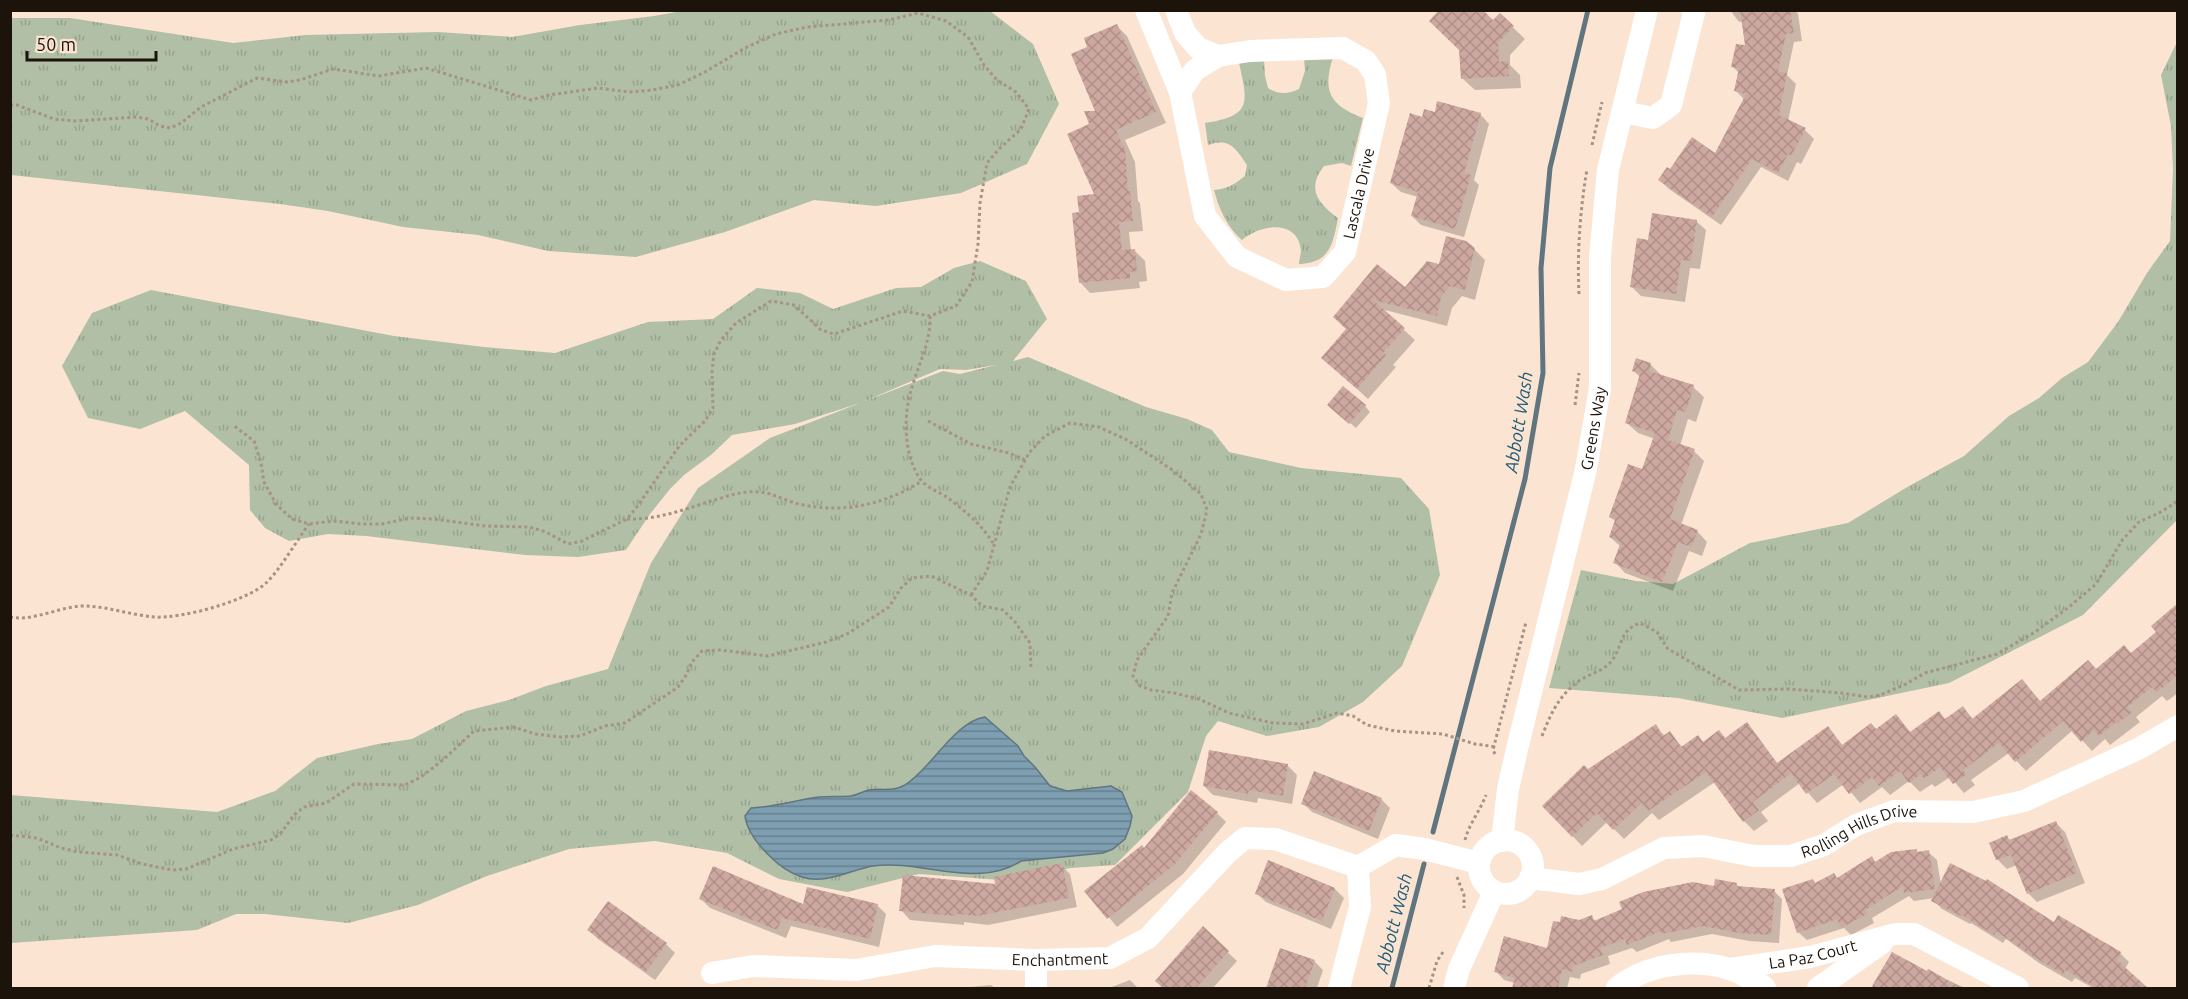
<svg xmlns="http://www.w3.org/2000/svg" width="2188" height="999" viewBox="0 0 2188 999" font-family="Ubuntu,sans-serif">
<defs>
<pattern id="grass-tufts" width="24" height="20" patternUnits="userSpaceOnUse" patternTransform="scale(1.5)"><rect width="24" height="20" fill="#b0bfa6"/><path d="M3 7l-1-3M5 7V3M7 7l1-3M15 17l-1-3M17 17v-4M19 17l1-3" fill="none" stroke="#97a38e"/></pattern>
<pattern id="water-rules" width="6" height="5" patternUnits="userSpaceOnUse" patternTransform="scale(1.5)"><rect width="6" height="5" fill="#7e9fb1"/><path d="M0 2.5h6" fill="none" stroke="#66808e"/></pattern>
<pattern id="building-cross-hatch" width="8" height="8" patternUnits="userSpaceOnUse" patternTransform="scale(1.5)"><rect width="8" height="8" fill="#cda8a0"/><path d="M0 0l8 8M0 8l8-8" fill="none" stroke="#af9088"/></pattern>
</defs>
<rect width="100%" height="100%" fill="#fce4d2"/>
<g fill="url(#grass-tufts)" fill-rule="evenodd">
<path d="M682,11H990L1033,44L1059,104L1027,164L961,193L876,206L814,200L725,232L636,257L548,251L478,235L403,227L328,211L280,204L11,175V18H70L233,43L305,35L438,32L512,37L580,25L654,16Z"/>
<path d="M2177,42V520L2083,615L1949,683L1782,718L1678,698L1549,688L1581,570L1636,581L1673,584L1750,543L1848,523L1909,486L1964,456L2009,416L2039,398L2062,378L2088,362L2118,322L2147,273L2170,241L2173,169L2171,126L2161,75Z"/>
<path d="M1304,57H1333C1322,92 1330,105 1363,118L1351,166L1342,163L1324,166C1306,189 1318,203 1338,218C1333,244 1330,263 1299,264C1299,260 1301,254 1301,250C1297,218 1259,225 1242,240C1227,227 1219,209 1214,190C1227,189 1235,184 1245,176L1247,165C1236,149 1230,137 1208,145L1205,123C1252,116 1248,103 1239,63L1264,59L1265,76L1268,88C1279,95 1288,94 1299,89L1305,71Z"/>
<path d="M980,261L1026,281L1047,319L1013,361L1028,357L1146,407L1187,419L1212,430L1229,452L1301,468L1401,478L1429,509L1440,575L1402,666L1363,702L1319,727L1267,736L1218,721L1206,736L1188,792L1115,865L1071,868L1001,880L919,874L847,892L779,879L727,853L655,841L569,849L487,876L418,905L348,923L265,914H236L197,930L11,943V795L217,812L275,791L317,758L378,744L412,739L466,711L509,700L546,686L608,669L651,563L698,488L770,438L860,403L795,424L732,435L711,455L684,475L670,489L650,514L626,550L578,557L525,555L366,536L328,534L289,541L265,528L250,510L249,465L185,411L140,429L88,418L62,366L92,313L151,290L394,336L484,347L555,353L648,322L713,319L757,288L800,293L833,309L896,288L921,287L954,268ZM996,365L960,374L943,371L865,401L940,369L966,370Z"/>
</g>
<path fill="url(#water-rules)" stroke="#61757f" stroke-width="1.5" d="M985,717L1018,746L1024,756L1035,767L1050,786L1067,791L1111,786L1122,792L1132,816L1130,826L1125,839L1113,849L1103,853L1021,861C977,890 921,859 873,866C850,870 825,885 802,877C779,870 748,839 745,816L751,808C774,807 796,800 819,797C830,796 841,797 851,796C858,795 863,791 869,790C882,788 893,792 905,785C932,768 954,722 985,717Z"/>
<g fill="#0003">
<path d="M1730,10H1795L1798,14L1802,41L1794,42L1787,75L1796,84L1788,121L1805,130L1814,139L1801,164L1797,162L1788,181L1761,167L1721,225L1669,189L1660,180L1671,171L1716,156L1745,100L1736,91L1739,73L1733,67L1747,47L1743,21L1739,22Z"/>
<path d="M1500,15L1525,39L1510,55V65L1520,75L1521,88L1475,90L1462,78L1493,22Z"/>
<path d="M1117,26L1127,36L1166,123L1125,140L1135,162L1138,201L1140,203L1143,231L1129,232L1131,251H1135L1145,261L1147,281L1139,282L1140,288L1090,293L1080,282L1081,213L1096,196L1091,125L1097,112L1089,48Z"/>
<path d="M1436,114H1480L1489,124L1474,180L1479,185L1464,237L1421,225L1412,216L1418,197L1401,192L1391,183L1423,118Z"/>
<path d="M1696,221L1706,230L1700,269L1690,268L1685,302L1641,296L1632,287L1649,242Z"/>
<path d="M1474,249L1485,260L1475,300L1462,296L1452,308L1447,326L1381,309L1415,340L1393,365L1396,367L1368,399L1334,368L1348,329L1377,266L1405,289L1440,266Z"/>
<path d="M1650,364L1661,375L1693,387L1704,397L1696,422L1688,419L1680,446L1694,451L1704,461L1681,525L1697,531L1707,542L1702,556L1689,551L1673,591L1625,573L1615,562L1621,547L1610,537L1616,522L1611,517L1643,471L1655,439L1638,433L1627,423L1641,378L1634,371Z"/>
<path d="M1365,406L1370,412L1356,428L1335,410Z"/>
<path d="M2178,609V693L2167,701L2162,696L2136,717L2140,722L2110,745L2105,739L2092,751L2073,730L2026,771L2009,753L1971,780L1975,785L1964,793L1950,777L1935,787L1932,784L1920,792L1909,781L1890,795L1882,787L1860,803L1844,784L1817,803L1800,783L1761,812L1768,821L1754,831L1744,821L1715,782L1659,820L1652,813L1624,839L1607,822L1582,846L1544,806L1588,771L1655,726L1665,736L1670,733L1683,748L1698,737L1704,743L1719,732L1726,739L1746,724L1778,764L1828,728L1843,746L1877,730L1896,716L1911,733L1939,713L1946,720L1963,708L1974,720L2022,681L2041,702L2096,671L2132,655L2158,633Z"/>
<path d="M1287,765L1297,775L1292,804L1258,798L1257,803L1213,795L1204,786Z"/>
<path d="M1381,799L1390,808L1378,839L1312,812L1303,803Z"/>
<path d="M1217,813L1226,822L1183,874L1117,927L1087,891L1144,850Z"/>
<path d="M2056,823L2065,832L2085,883L2037,902L2028,893L2017,865L2007,869L1998,860L1991,843L2007,837L2011,841Z"/>
<path d="M1916,850L1919,853L1928,852L1937,860L1941,885L2054,924L2120,953L2129,962L2125,969L2146,988H2093L2075,978L2072,982L2039,963L2006,939L2003,943L1971,923L1970,924L1942,909L1933,900L1934,898L1914,901L1909,896L1872,918L1874,923L1851,935L1844,928L1807,940L1798,932L1813,880L1816,884L1838,879L1872,858L1876,863Z"/>
<path d="M1061,865L1070,874L1077,907L988,925L964,922V925L910,920L901,910L997,886Z"/>
<path d="M1736,884L1740,888L1774,891L1782,899L1779,943L1749,941L1712,934L1671,942L1669,939L1637,952L1632,948L1608,956L1610,964L1581,974L1580,979L1570,977L1567,988H1513L1515,983L1504,980L1496,971L1548,950L1579,921L1591,917L1596,921L1715,888Z"/>
<path d="M1335,889L1344,898L1331,929L1266,902L1256,893Z"/>
<path d="M701,899L804,906L877,905L886,914L879,947L791,926L786,938L710,908Z"/>
<path d="M1203,929L1237,961L1213,988H1164L1157,981Z"/>
<path d="M589,930L666,944L675,953L655,980L598,939Z"/>
<path d="M1281,950L1314,961L1323,970L1317,988H1268Z"/>
<path d="M1893,954L1949,983L1950,981L1965,988H1873Z"/>
<path d="M1130,980L1138,988H1109Z"/>
<path d="M991,985L995,988H961Z"/>
</g>
<g fill="none" stroke-linecap="round" stroke-linejoin="round">
<g stroke="#61757f" stroke-width="5">
<path d="M1433,832L1525,479L1543,373L1541,268L1550,168L1588,10"/>
<path d="M1392,988L1424,864"/>
</g>
</g>
<g fill="url(#building-cross-hatch)">
<path d="M1439,10H1483L1493,20L1500,13L1514,26L1498,43L1499,62L1508,61L1509,76L1461,79L1459,50L1429,21Z"/>
<path d="M1740,10H1790L1794,33L1786,34L1778,71L1787,73L1779,115L1806,128L1791,156L1788,154L1778,173L1752,159L1712,217L1658,180L1667,167L1670,169L1692,137L1715,153L1746,94L1734,91L1739,68L1731,67L1736,44L1745,45Z"/>
<path d="M1117,24L1156,112L1116,130L1125,150L1128,191H1130L1133,221L1119,222L1122,250L1135,249L1137,271L1130,272V278L1079,283L1072,213L1079,212L1077,196L1094,194L1067,134L1089,124L1084,111H1095L1071,54L1087,47L1084,38Z"/>
<path d="M1437,101L1481,113L1464,173L1471,175L1455,229L1411,216L1418,192L1390,183L1410,113L1422,117L1424,109L1435,112Z"/>
<path d="M1652,213L1697,220L1691,261L1681,260L1676,294L1630,287L1637,238L1648,240Z"/>
<path d="M1446,236L1466,241L1475,248L1465,290L1450,286L1441,297L1437,316L1373,300L1405,328L1383,353L1386,355L1357,389L1321,358L1346,329L1333,317L1377,264L1405,287L1427,261L1439,264Z"/>
<path d="M1636,358L1651,363L1649,371L1694,385L1686,412L1677,410L1668,440L1695,449L1670,519L1698,530L1691,547L1678,542L1662,582L1613,563L1621,542L1609,537L1615,520L1609,517L1628,464L1642,469L1655,433L1625,423L1640,374L1632,371Z"/>
<path d="M1343,386L1366,405L1349,424L1327,405Z"/>
<path d="M2178,603V675L2157,692L2152,687L2127,707L2132,712L2117,724L2116,722L2099,736L2094,730L2081,742L2063,721L2015,762L1999,743L1963,770L1966,775L1953,784L1940,767L1924,779L1921,774L1909,783L1900,771L1879,786L1872,777L1849,794L1834,774L1806,794L1791,773L1753,802L1759,810L1743,822L1706,772L1648,811L1642,803L1613,830L1597,813L1572,837L1542,806L1584,765L1588,769L1656,724L1663,736L1670,731L1681,747L1698,735L1703,742L1719,730L1725,738L1747,722L1777,763L1828,726L1842,745L1871,723L1876,729L1896,714L1910,732L1939,711L1945,719L1963,706L1972,719L2022,679L2040,701L2088,660L2096,669L2124,645L2131,653L2156,632L2151,626Z"/>
<path d="M1209,750L1288,764L1283,796L1249,790L1248,794L1203,786Z"/>
<path d="M1314,771L1382,798L1369,831L1301,804Z"/>
<path d="M1191,790L1218,812L1174,865L1107,919L1084,891L1142,845L1144,848Z"/>
<path d="M2056,821L2077,873L2027,894L2011,855L1996,860L1989,843L2007,835L2009,840Z"/>
<path d="M1917,849V852L1929,850L1935,889L1904,893L1903,886L1865,910L1867,914L1841,928L1837,919L1797,933L1782,889L1813,879L1815,883L1834,873L1837,878L1872,856L1875,862L1891,852Z"/>
<path d="M1268,860L1335,888L1322,921L1255,894Z"/>
<path d="M1062,863L1069,898L978,916L956,914L955,916L899,911L903,875L995,884L994,877Z"/>
<path d="M1950,863L1986,881L1987,879L2054,922L2058,915L2121,952L2117,960L2148,988H2097L2065,970L2063,974L2029,954L1996,931L1994,935L1962,915L1961,916L1931,901Z"/>
<path d="M713,866L803,904L807,887L878,904L870,939L782,918L777,930L699,899Z"/>
<path d="M1715,879L1737,883L1736,886L1775,889L1771,935L1740,933L1703,926L1661,934V931L1627,945L1625,939L1600,948L1603,955L1573,966L1572,972L1562,969L1558,988H1512L1515,978L1494,972L1504,936L1547,948L1553,921L1560,922L1561,916L1579,920L1592,915L1594,921L1622,909L1619,902L1643,892L1693,882L1714,886Z"/>
<path d="M608,901L667,943L646,972L587,930Z"/>
<path d="M1203,926L1229,951L1196,988H1163L1155,981Z"/>
<path d="M1280,948L1315,960L1305,988H1266Z"/>
<path d="M1892,952L1927,971L1928,969L1962,988H1871Z"/>
</g>
<g fill="none" stroke-linecap="round" stroke-linejoin="round">
<g stroke="#a59385" stroke-width="3" stroke-dasharray="3 3" stroke-linecap="butt">
<path d="M10,105H17L54,119L75,121L137,117L148,119L160,126L170,128L181,123L201,107L257,78L287,82L300,80L333,69L379,76L426,68L531,100L549,95L598,88L629,92L652,90L678,85L705,72L745,48L776,34L807,27L889,20L918,13L946,21L968,37L984,65L997,80L1016,92L1029,109L1021,129L999,149L987,163L980,203L978,244L972,282L956,306L930,316L903,311L834,334L821,330L794,305L771,301L736,323L721,340L714,354L712,371L713,408L705,421L680,445L636,508L627,519L582,541L568,544L546,532L529,527L485,526L434,519L410,518L382,524H361L334,521L309,524L292,519L276,504L264,482L261,463L254,441L233,425"/>
<path d="M1592,145L1602,102"/>
<path d="M1579,294C1577,252 1580,211 1587,169"/>
<path d="M930,316C931,341 919,363 912,387C903,415 903,455 921,480C927,488 940,492 948,498C965,511 982,525 993,543"/>
<path d="M1575,405L1579,373"/>
<path d="M928,421L971,444L1009,453L1025,460"/>
<path d="M627,519C656,520 683,510 711,501C722,498 735,493 747,492C770,490 779,499 799,504C843,514 884,505 922,481"/>
<path d="M971,595L987,571L1010,487L1029,453L1045,436L1070,423L1099,427L1127,440L1171,469L1201,494L1207,510L1201,534L1172,593L1168,616L1137,660L1133,676L1140,686L1151,690L1174,693L1199,699L1229,713L1273,723L1303,724L1337,713L1353,716L1367,725L1395,731L1443,734L1475,744L1497,747"/>
<path d="M10,617C35,622 61,605 87,606C108,607 132,615 154,617C181,619 247,601 266,583C280,570 297,540 309,524"/>
<path d="M1542,736C1551,713 1560,693 1582,679C1592,673 1606,670 1613,659C1623,644 1620,630 1640,623L1657,632L1668,649L1739,690L1789,689L1841,693L1868,697L1880,695L1904,685L1925,673L1997,654L2035,632L2069,607L2096,584L2123,539L2139,522L2159,513L2175,503L2178,497"/>
<path d="M1495,754L1493,750L1526,622"/>
<path d="M10,835L37,838L61,848L78,852L117,855L142,864L173,870L186,869L233,849L271,840L280,834L295,814L304,807L326,803L354,784L405,785L421,777L444,759L474,731L514,727L535,734L560,737L580,736L605,726L625,723L678,687L687,674L691,663L702,651L720,650L768,656L826,642L847,634L889,607L901,588L912,578L931,576L971,595L982,606L1003,610L1015,622L1030,643L1031,669"/>
<path d="M1465,840C1469,824 1480,811 1486,795"/>
<path d="M1457,877L1464,895V908"/>
<path d="M1429,988L1437,961L1443,952"/>
</g>
<g stroke="#fff" stroke-width="22">
<path id="s1" d="M1146,10L1180,92L1205,216L1237,257L1286,280L1323,277L1345,252L1379,103L1375,75L1366,61L1343,48L1250,51L1218,56L1198,48L1185,33L1176,10"/>
<path d="M1180,92L1195,70L1218,56"/>
<path d="M1623,112L1653,118L1671,105L1694,13L1692,10"/>
<circle cx="1506" cy="867" r="27"/>
<path id="s2" d="M1502,841L1508,789L1517,749L1586,469L1600,388V257L1608,170L1647,10"/>
<path d="M1358,867L1396,845L1424,849L1479,863"/>
<path id="s3" d="M1530,878L1579,884L1602,879L1664,848L1703,846L1754,856H1791L1824,845L1856,825L1894,811L1973,812L2024,801L2138,749L2178,726"/>
<path id="s4" d="M1730,969L1810,957L1895,934H1914L2018,988"/>
<path id="s5" d="M712,973L753,966L856,970L935,956L1036,960L1110,958L1148,938L1228,852L1245,838L1275,839L1358,867"/>
<path d="M1036,988V960"/>
<path d="M1339,988L1360,907L1358,867"/>
<path d="M1454,988L1459,969L1494,892"/>
<path d="M1617,988C1646,964 1693,958 1729,969C1741,972 1752,980 1763,986L1765,988"/>
<path d="M1818,988L1882,943"/>
</g>
</g>
<g text-anchor="middle" dominant-baseline="central" stroke-width="4.5" stroke-linejoin="round" paint-order="stroke">
<g font-size="16" fill="#1c130b" stroke="#fce4d2">
<text stroke="none"><textPath href="#s1" startOffset="452">Lascala Drive</textPath></text>
<text stroke="none"><textPath href="#s2" startOffset="423">Greens Way</textPath></text>
<text stroke="none"><textPath href="#s3" startOffset="344">Rolling Hills Drive</textPath></text>
<text stroke="none"><textPath href="#s4" startOffset="84">La Paz Court</textPath></text>
<text stroke="none"><textPath href="#s5" startOffset="350">Enchantment</textPath></text>
</g>
<g font-size="18" font-style="italic" fill="#215e79" stroke="#fce4d2">
<text transform="translate(1518 422) rotate(-81)">Abbott Wash</text>
<text transform="translate(1393 923) rotate(-76)">Abbott Wash</text>
</g>
</g>
<rect width="2188" height="999" fill="none" stroke="#1c130b" stroke-width="24"/>
<path d="M27 51v9h129v-9" fill="none" stroke="#1c130b" stroke-width="3"/>
<text x="36" y="51" font-size="18" fill="#1c130b" stroke="#fce4d2" stroke-width="4.5" paint-order="stroke">50 m</text>
</svg>
